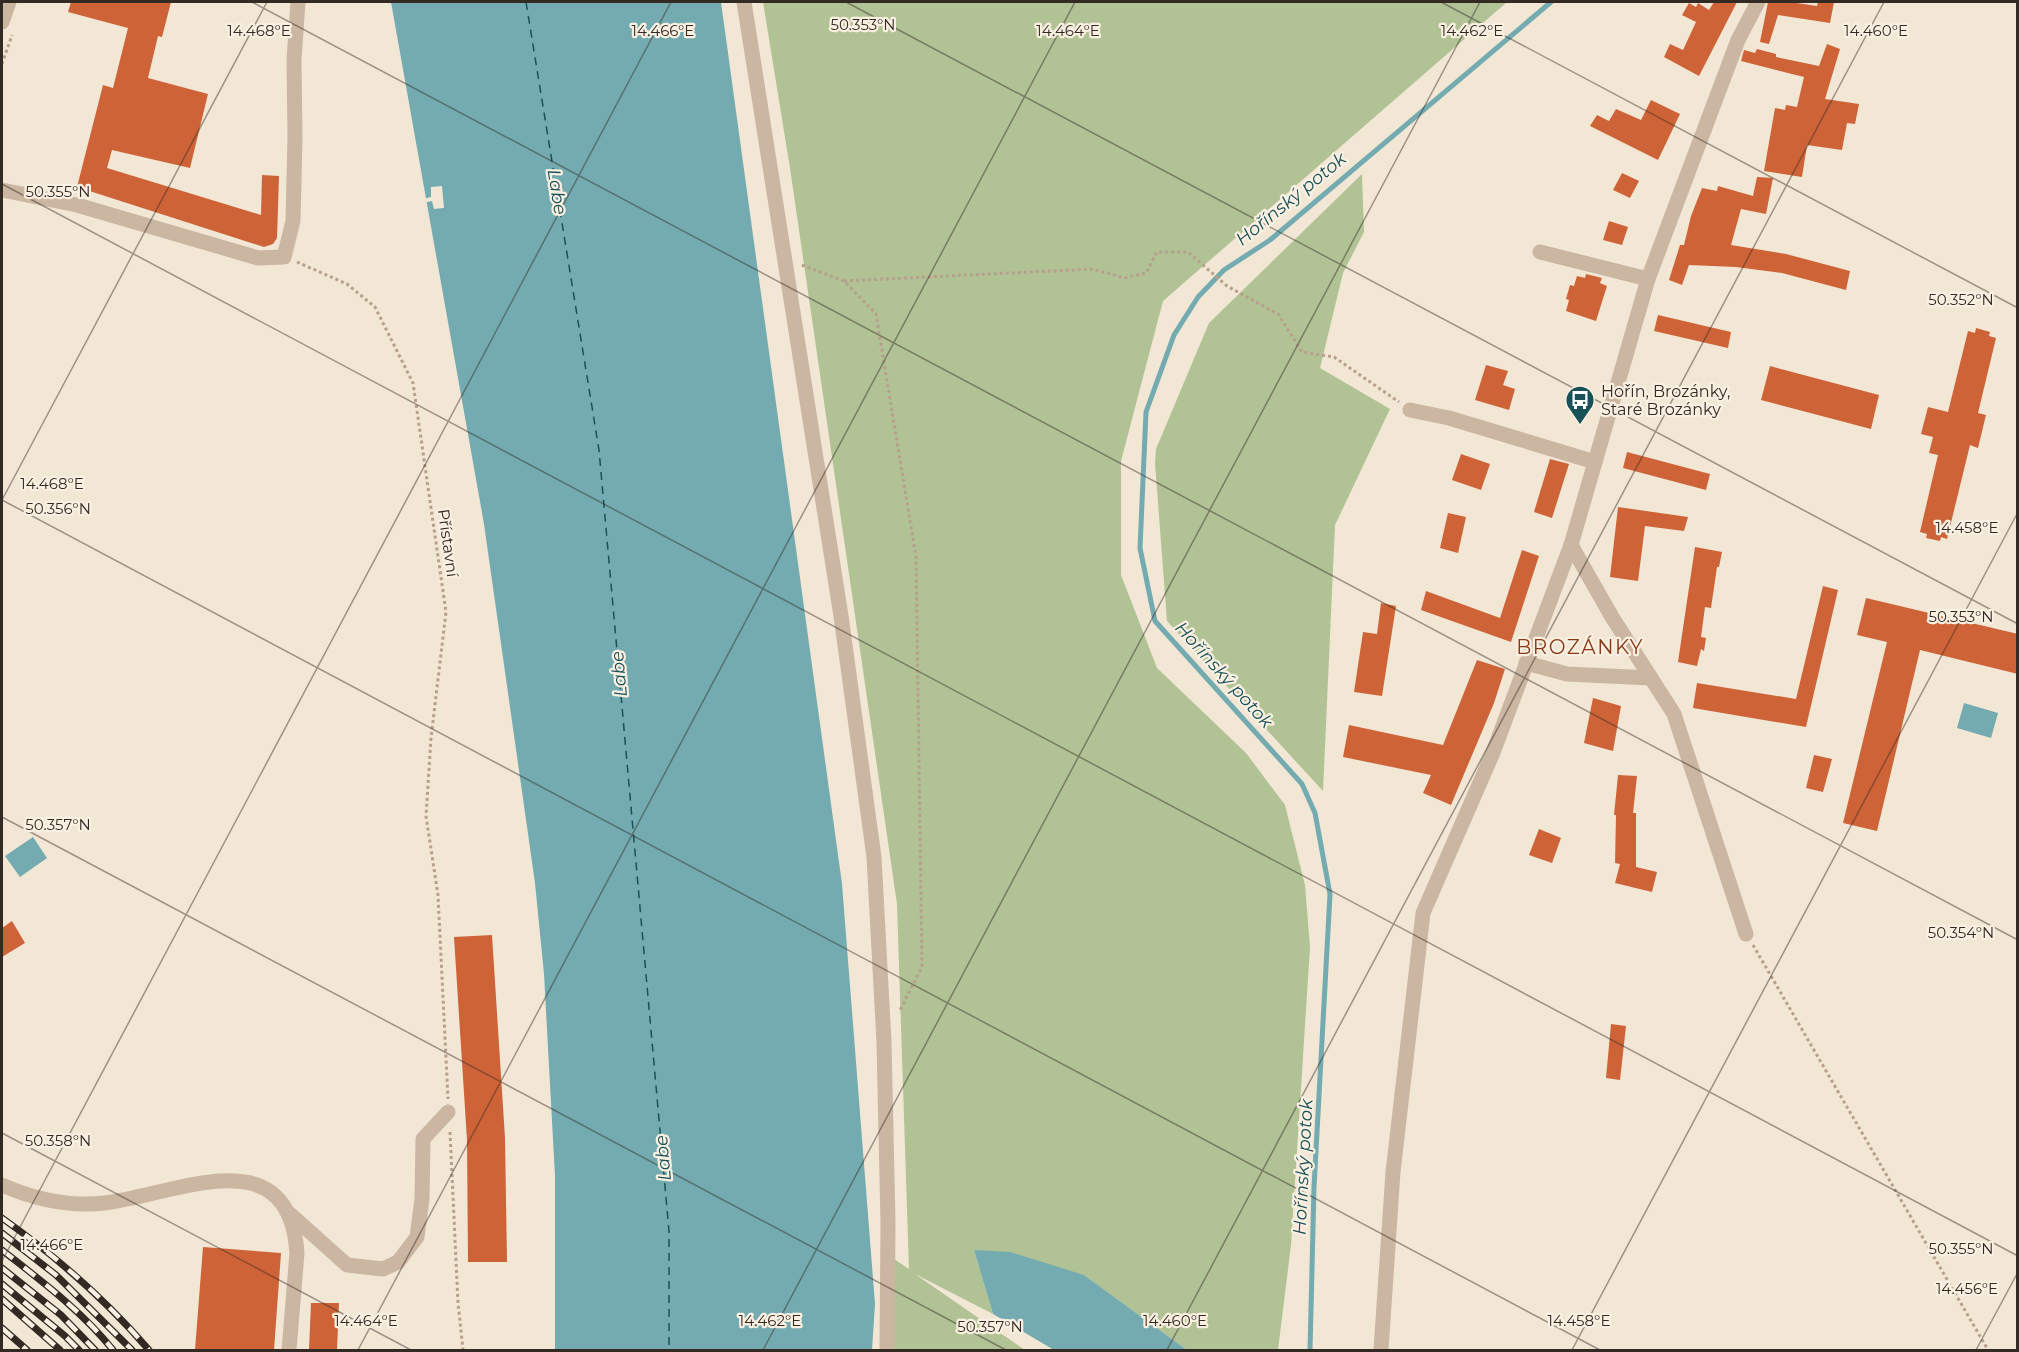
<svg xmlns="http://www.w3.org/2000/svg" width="2019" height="1352" viewBox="0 0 2019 1352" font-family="Montserrat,sans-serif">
<rect width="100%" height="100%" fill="#f2e6d5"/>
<g fill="#b1c295">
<path d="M763,2H1507L1163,301L1121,461V575L1157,668L1246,753L1285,805L1305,885L1310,947L1291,1245L1278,1350H1187L1084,1275L974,1250L993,1314L915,1274L1025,1350H887L894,1259L909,1269L897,904L790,168Z"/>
<path d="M1362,174L1364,232L1343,273L1320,368L1390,409L1335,525L1323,791L1167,621L1155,463L1156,449L1209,323Z"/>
</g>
<g fill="#73abb1">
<path d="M391,2H721L842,884L875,1304L872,1350H555V1176L544,974L535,883L484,524Z"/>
<path d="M1964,703L1998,713L1991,738L1957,728Z"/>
<path d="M33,837L47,858L20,877L5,856Z"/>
<path d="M974,1250L1010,1252L1084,1275L1187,1350H1054L993,1314Z"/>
</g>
<path fill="#f2e6d5" d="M442,186L444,208L434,209L432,201L423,203V199L431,197V187Z"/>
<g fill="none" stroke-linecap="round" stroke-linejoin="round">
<path stroke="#73abb1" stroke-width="5" d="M1310,1350L1314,1187L1330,894L1315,813L1302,784L1155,621L1140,548L1146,412L1174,335L1198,297L1224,270L1270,240L1551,2"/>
<path stroke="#185158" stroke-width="1.5" stroke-dasharray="8 6" stroke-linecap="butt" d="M526,2L599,450L669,1231V1350"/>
</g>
<g fill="#ce6337">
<path d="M71,2H171L162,37L158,36L148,78L208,94L190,168L112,150L107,168L261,215L262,175L279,176L277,238L273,244L264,247L77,187L103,85L113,88L128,28L68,12Z"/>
<path d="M1714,2H1737L1699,76L1664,57L1670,44L1683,50L1696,22L1682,15L1689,3L1696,7L1698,3L1709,10Z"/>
<path d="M1768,2H1790L1817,6L1818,2H1834L1830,23L1778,15L1769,44L1760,42Z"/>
<path d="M1827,44L1840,49L1825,99L1859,104L1855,124L1847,123L1842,150L1807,145L1802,177L1764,171L1775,108L1785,110L1786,105L1797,107L1804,77L1741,61L1744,50L1755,53L1757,49L1776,54V57L1819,66Z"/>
<path d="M1651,100L1680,114L1658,160L1590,126L1597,115L1609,121L1616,109L1641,120Z"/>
<path d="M1622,173L1639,181L1630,198L1613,190Z"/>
<path d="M1757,177L1773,178L1766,214L1741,209L1731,245L1786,254L1850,271L1846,290L1782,273L1736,267L1689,265L1682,285L1669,280L1680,245H1684L1691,216L1702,188L1717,191L1718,186L1753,196Z"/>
<path d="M1609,221L1628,227L1622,245L1603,240Z"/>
<path d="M1586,274L1602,278L1600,283L1607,286L1596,321L1566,311L1569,300L1566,299L1570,285L1574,286L1577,276L1585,278Z"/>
<path d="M1658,315L1731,332L1728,348L1654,331Z"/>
<path d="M1976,328L1990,332L1989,336L1996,338L1978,413L1986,415L1978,448L1970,445L1947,539L1941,537L1940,541L1926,538L1927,534L1920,532L1938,455L1929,453L1933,437L1921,434L1928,407L1948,412L1968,331L1975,333Z"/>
<path d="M1486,365L1508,371L1503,385L1515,389L1509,410L1475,400Z"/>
<path d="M1770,366L1879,395L1871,429L1761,400Z"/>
<path d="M1627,452L1710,474L1706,490L1623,468Z"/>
<path d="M1461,454L1490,464L1481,490L1452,480Z"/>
<path d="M1550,459L1569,464L1552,518L1534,512Z"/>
<path d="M1618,507L1688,517L1684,531L1645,526L1638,581L1610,577Z"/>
<path d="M1448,513L1466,517L1458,553L1440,548Z"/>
<path d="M1695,547L1722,552L1719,567H1717L1711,608L1705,607L1701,637L1706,638L1704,651L1701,649L1697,666L1678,662Z"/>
<path d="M1522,550L1539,556L1511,642L1421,610L1426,591L1500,618Z"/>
<path d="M1823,586L1838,590L1806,727L1693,708L1697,683L1796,699Z"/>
<path d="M1866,598L2018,634V674L1920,650L1877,831L1843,823L1887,642L1857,635Z"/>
<path d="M1381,603L1396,606L1382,696L1354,692L1363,632L1377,634Z"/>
<path d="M1477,660L1505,669L1494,703L1451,805L1423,793L1431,775L1343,757L1349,725L1443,745Z"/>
<path d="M1593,698L1621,706L1613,751L1584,743Z"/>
<path d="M1814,755L1832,759L1823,792L1806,788Z"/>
<path d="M1618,775L1637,776L1633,813H1636V867L1657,872L1652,892L1615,883L1620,864L1615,863L1616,815H1614Z"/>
<path d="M1539,829L1561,838L1552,863L1529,855Z"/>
<path d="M12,921L25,943L2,957V928Z"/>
<path d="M492,935L505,1138L507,1262H468L467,1140L454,937Z"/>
<path d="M1611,1024L1626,1026L1620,1080L1606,1078Z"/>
<path d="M203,1247L281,1253L274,1350H195Z"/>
<path d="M311,1303H339L337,1350H309Z"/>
</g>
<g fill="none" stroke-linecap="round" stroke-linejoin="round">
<g stroke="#b6a08b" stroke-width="3" stroke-dasharray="3 3" stroke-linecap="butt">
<path d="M2,64L12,35"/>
<path d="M297,262L347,284L375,307L413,383L446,612L431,738L426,816L438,895L448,1099"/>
<path d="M802,265L844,281L876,314L916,557L922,967L899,1012"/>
<path d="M844,281L1093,269L1124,278L1146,273L1157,252H1188L1227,286L1278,314L1302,352L1334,357L1399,402"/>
<path d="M1753,945L1988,1350"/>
<path d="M450,1132L458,1303L463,1350"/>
</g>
<g stroke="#cbb6a1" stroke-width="15">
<path d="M744,2L841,616L874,857L884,1042L888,1223L887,1350"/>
<path d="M2,22L9,2"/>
<path d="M2,190L77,205L258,258L284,257L293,221L295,138L294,60L298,2"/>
<path d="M1540,252L1648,279"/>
<path d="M1410,410L1449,418L1595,462"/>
<path d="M1571,545L1612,617L1674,714L1746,934"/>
<path d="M1526,663L1567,674L1651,678"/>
<path d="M2,1185C34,1199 70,1207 105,1203C177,1194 289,1136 297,1253L289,1350"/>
<path d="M290,1214L347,1265L383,1269L398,1262L417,1237L422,1199L423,1139L448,1112"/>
<path d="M1381,1350L1393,1172L1423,913L1492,755L1571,545L1648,279L1738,40L1758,2"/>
</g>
<g stroke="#342a24" stroke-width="7">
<g id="rail">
<path d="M2,1218C57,1257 105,1299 149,1350"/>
<path d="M2,1233L56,1275L132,1350"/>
<path d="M2,1250C40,1280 82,1311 113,1350"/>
<path d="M2,1268L61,1315L95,1350"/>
<path d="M2,1284L65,1336L79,1350"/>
<path d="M2,1299L60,1350"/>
<path d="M2,1328L27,1350"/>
</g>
</g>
<use href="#rail" stroke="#faf0e2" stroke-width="4.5" stroke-dasharray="14" stroke-linecap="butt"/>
</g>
<path fill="none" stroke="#342a24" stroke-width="1.5" stroke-opacity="0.45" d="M252,2L2018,940M846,2L2018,624M1441,2L2018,308M2,184L2018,1256M2,500L267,2M2,500L1600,1350M2,817L1006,1350M2,1133L411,1350M2,1261L671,2M358,1350L1075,2M763,1350L1480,2M1167,1350L1884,2M1572,1350L2018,512M1976,1350L2018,1272"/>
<defs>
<g id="bus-pin" transform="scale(1.5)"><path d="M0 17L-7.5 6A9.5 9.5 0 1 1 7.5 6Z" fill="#185158" stroke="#faf0e2"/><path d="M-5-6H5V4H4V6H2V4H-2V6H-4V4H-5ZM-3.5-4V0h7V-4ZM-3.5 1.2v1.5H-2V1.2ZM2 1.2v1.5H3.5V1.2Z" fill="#fff"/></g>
</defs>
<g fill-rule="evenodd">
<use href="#bus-pin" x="1580" y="400"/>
</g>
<g text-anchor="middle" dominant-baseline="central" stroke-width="4.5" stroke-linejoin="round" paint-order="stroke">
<g font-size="16" fill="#342a24" stroke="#faf0e2" text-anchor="start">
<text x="1601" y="391">Hořín, Brozánky,<tspan x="1601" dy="18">Staré Brozánky</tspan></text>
</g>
<g font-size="16" fill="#342a24" stroke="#faf0e2">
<text transform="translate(448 543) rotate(82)">Přístavní</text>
</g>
<g font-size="18" font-style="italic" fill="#185158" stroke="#faf0e2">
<text transform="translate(557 192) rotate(81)">Labe</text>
<text transform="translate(1291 199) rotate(-39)">Hořínský potok</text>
<text transform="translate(619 674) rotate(-95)">Labe</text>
<text transform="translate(1224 675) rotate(48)">Hořínský potok</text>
<text transform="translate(663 1158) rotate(-95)">Labe</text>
<text transform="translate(1303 1167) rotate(-87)">Hořínský potok</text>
</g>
<g font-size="20" letter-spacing="1.5" fill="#883918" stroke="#faf0e2">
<text x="1580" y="647">BROZÁNKY</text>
</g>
</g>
<g font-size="15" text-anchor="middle" fill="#342a24" stroke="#faf0e2" stroke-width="4.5" stroke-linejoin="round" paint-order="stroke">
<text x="863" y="30">50.353°N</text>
<text x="259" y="36">14.468°E</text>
<text x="663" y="36">14.466°E</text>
<text x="1068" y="36">14.464°E</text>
<text x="1472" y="36">14.462°E</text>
<text x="1876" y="36">14.460°E</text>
<text x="58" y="197">50.355°N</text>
<text x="1961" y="305">50.352°N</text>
<text x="52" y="489">14.468°E</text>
<text x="58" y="514">50.356°N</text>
<text x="1967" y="533">14.458°E</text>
<text x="1961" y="622">50.353°N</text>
<text x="58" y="830">50.357°N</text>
<text x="1961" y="938">50.354°N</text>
<text x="58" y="1146">50.358°N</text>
<text x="52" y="1250">14.466°E</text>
<text x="1961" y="1254">50.355°N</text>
<text x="1967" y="1294">14.456°E</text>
<text x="366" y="1326">14.464°E</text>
<text x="770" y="1326">14.462°E</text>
<text x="1175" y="1326">14.460°E</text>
<text x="1579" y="1326">14.458°E</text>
<text x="990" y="1332">50.357°N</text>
</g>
<rect width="2019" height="1352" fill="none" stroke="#342a24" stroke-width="6"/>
</svg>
